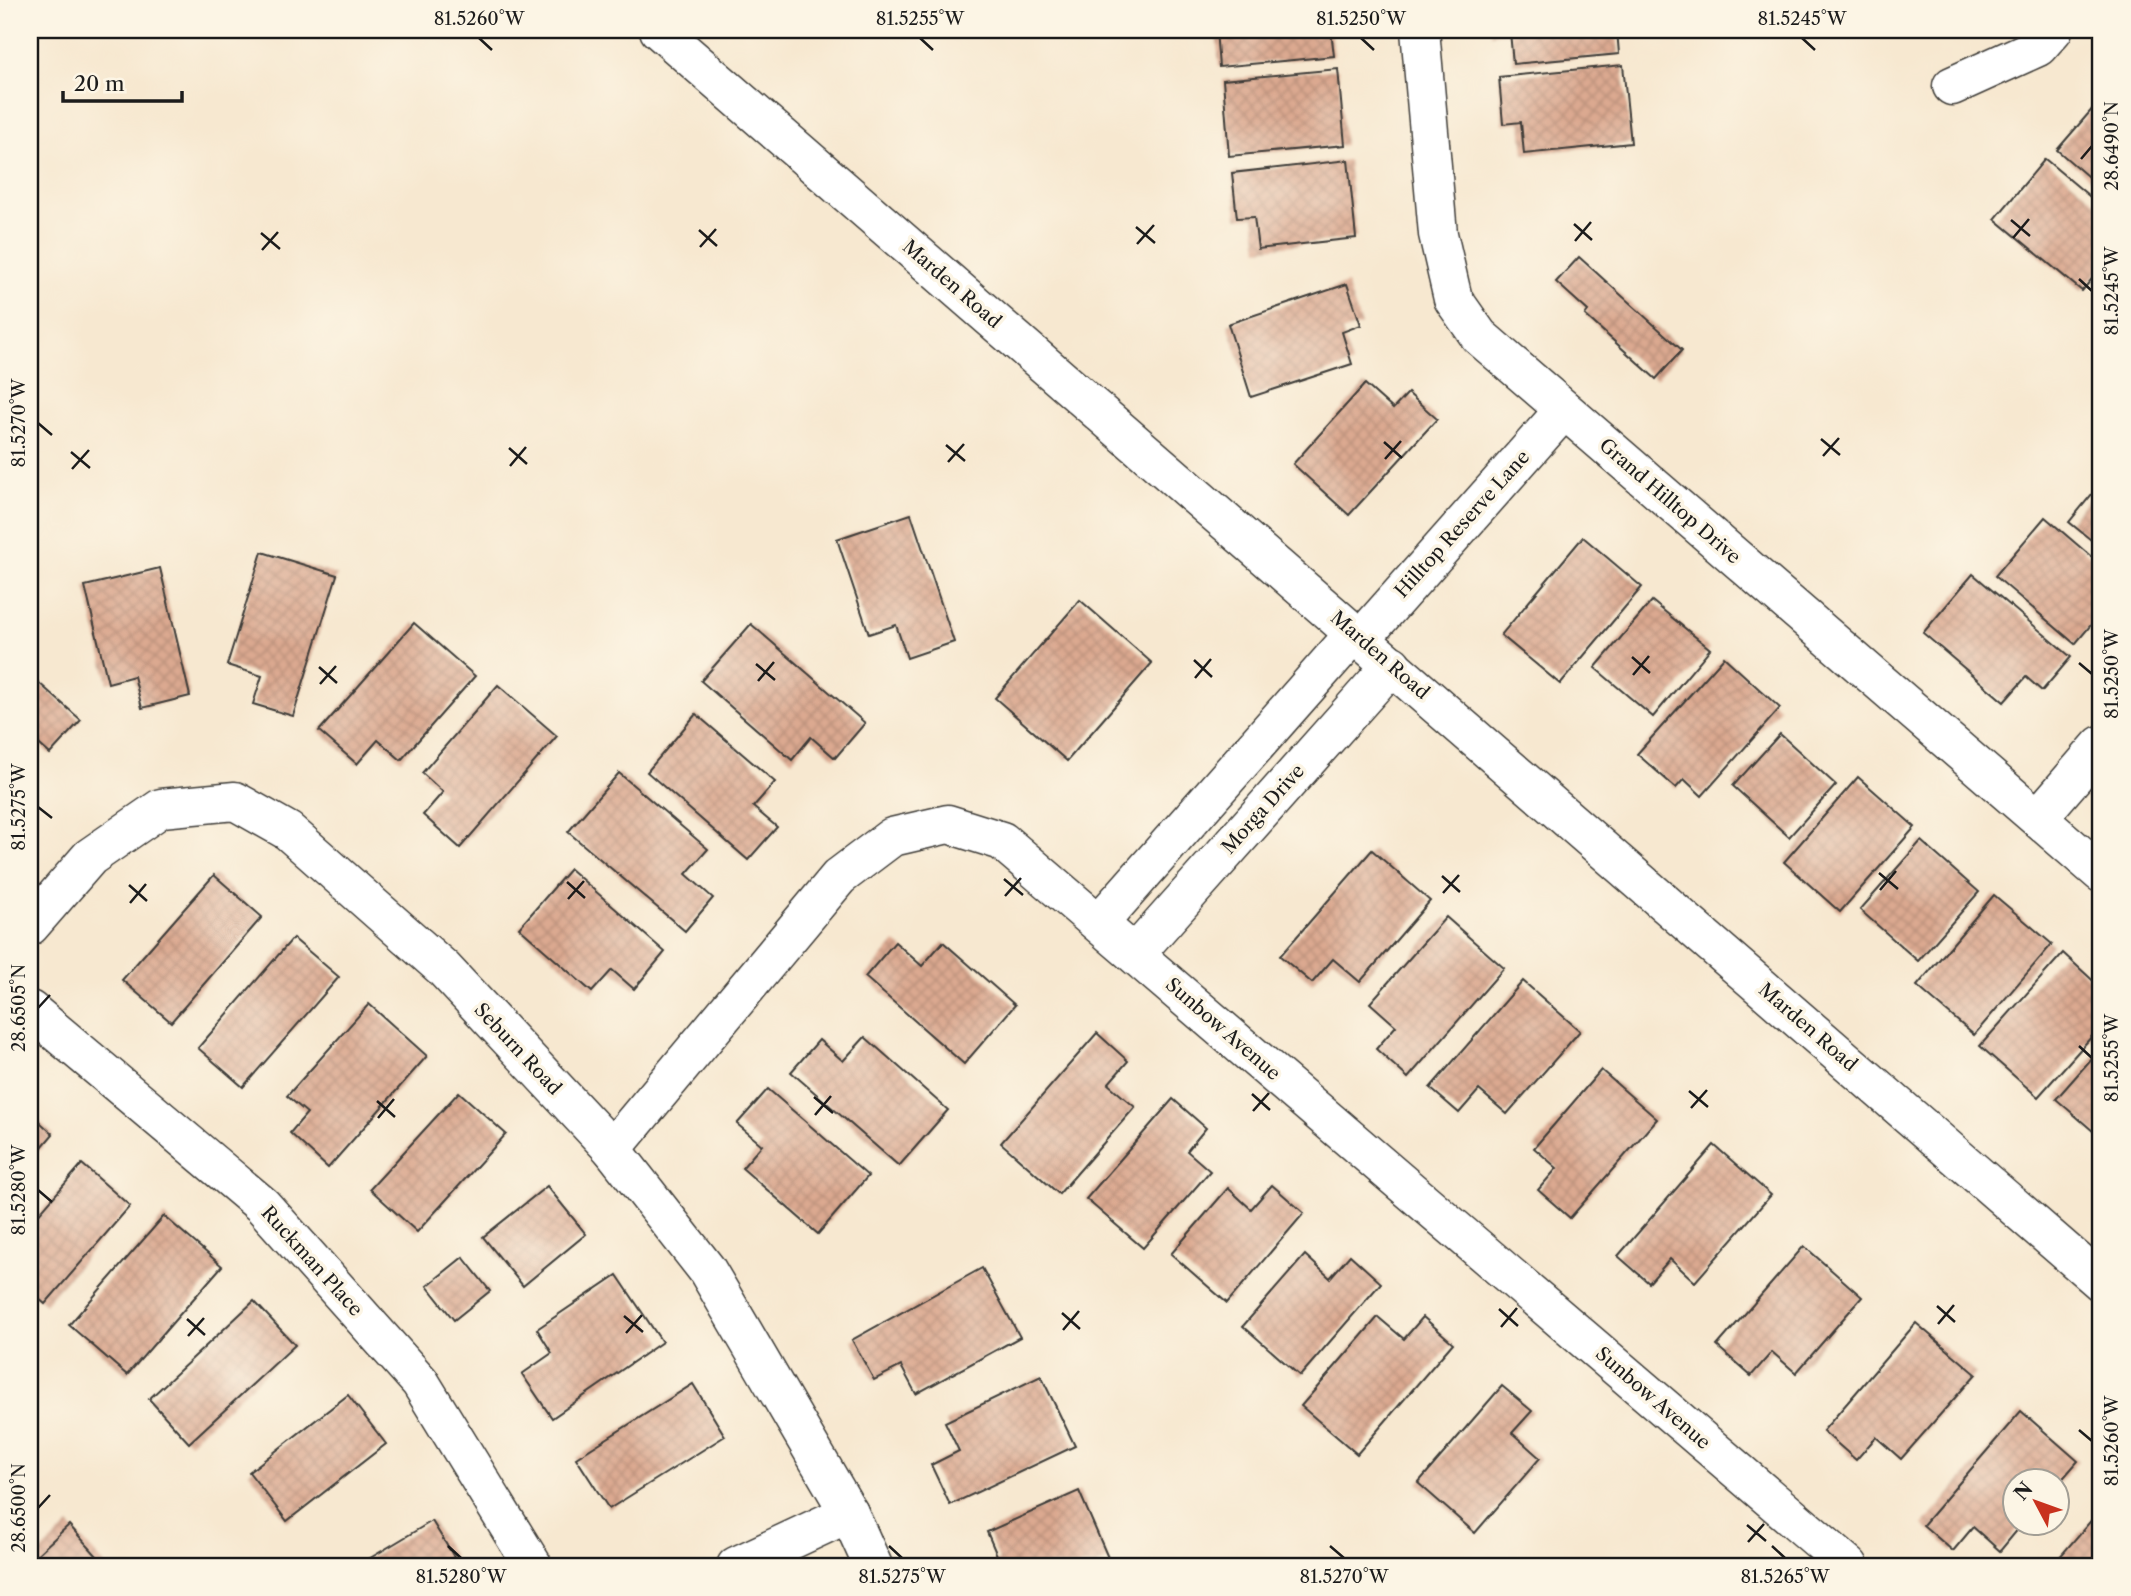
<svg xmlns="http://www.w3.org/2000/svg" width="2131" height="1596" viewBox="0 0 2131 1596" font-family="'Libre Caslon Text',serif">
<defs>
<pattern id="building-cross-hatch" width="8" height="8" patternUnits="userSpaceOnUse" patternTransform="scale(1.75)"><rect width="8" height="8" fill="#dba990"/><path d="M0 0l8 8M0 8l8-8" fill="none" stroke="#bb917c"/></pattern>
</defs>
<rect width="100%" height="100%" fill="#fcf5e5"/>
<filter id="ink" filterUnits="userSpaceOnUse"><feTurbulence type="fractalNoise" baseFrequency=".0143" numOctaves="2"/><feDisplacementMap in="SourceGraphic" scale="14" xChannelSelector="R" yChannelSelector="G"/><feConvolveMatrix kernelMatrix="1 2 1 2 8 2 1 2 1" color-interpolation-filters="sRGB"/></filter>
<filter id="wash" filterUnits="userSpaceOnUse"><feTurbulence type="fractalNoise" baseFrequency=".00686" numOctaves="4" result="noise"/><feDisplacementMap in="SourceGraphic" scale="28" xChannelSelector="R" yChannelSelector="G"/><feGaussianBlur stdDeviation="1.57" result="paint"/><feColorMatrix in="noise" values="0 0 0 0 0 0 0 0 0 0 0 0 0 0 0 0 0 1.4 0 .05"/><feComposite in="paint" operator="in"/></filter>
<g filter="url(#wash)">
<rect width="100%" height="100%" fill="#f7e8d0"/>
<g id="blocks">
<g fill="url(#building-cross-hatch)">
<path d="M1216,30H1331L1334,56L1219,67Z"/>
<path d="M1491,30H1617L1619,54L1513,64L1510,32L1491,34Z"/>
<path d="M1623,65L1631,143L1524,154L1521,122L1503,124L1499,77Z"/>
<path d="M1338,69L1345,145L1229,156L1223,80Z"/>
<path d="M2101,99V188L2057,150Z"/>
<path d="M2045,159L2101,206V268L2082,291L1995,219Z"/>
<path d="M1348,160L1356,238L1258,249L1254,217L1237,218L1232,173Z"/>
<path d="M1579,257L1682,350L1656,379L1585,315L1588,311L1556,282Z"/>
<path d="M1347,284L1361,325L1342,332L1352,364L1251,397L1228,324Z"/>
<path d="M1365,384L1393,409L1408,393L1437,419L1349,515L1293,464Z"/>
<path d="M2101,483V548L2069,522Z"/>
<path d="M911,514L954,642L907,658L896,625L869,634L837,539Z"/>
<path d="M2045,517L2101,565V613L2075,644L1995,576Z"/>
<path d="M1583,537L1642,587L1560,684L1501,635Z"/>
<path d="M262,552L337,575L293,716L253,704L262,676L227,665Z"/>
<path d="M160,568L190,696L142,708L134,676L108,683L85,586Z"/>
<path d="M1973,574L2071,657L2042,691L2026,677L2004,702L1923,633Z"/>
<path d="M1080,600L1152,663L1067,761L995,698Z"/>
<path d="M1652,601L1710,649L1653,717L1595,668Z"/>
<path d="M414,623L475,676L401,760L378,740L357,764L319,731Z"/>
<path d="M751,624L865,723L835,758L811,737L792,760L701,681Z"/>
<path d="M1724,657L1780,708L1702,796L1684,779L1676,788L1637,754Z"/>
<path d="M30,675L81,720L50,754L30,736Z"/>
<path d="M498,685L557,736L460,848L423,815L443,792L422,773Z"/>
<path d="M696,714L775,782L753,807L777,827L748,860L647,772Z"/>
<path d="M1780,734L1836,785L1789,837L1733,786Z"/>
<path d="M619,773L708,849L686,874L713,898L685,931L568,832Z"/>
<path d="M1858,777L1915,827L1840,912L1784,862Z"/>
<path d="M1921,841L1979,892L1918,961L1860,910Z"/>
<path d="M1372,850L1430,901L1360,982L1333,959L1312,983L1280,956Z"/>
<path d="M570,869L665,952L634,989L612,970L592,992L519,928Z"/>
<path d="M214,875L262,917L171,1022L122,980Z"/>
<path d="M1994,895L2052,944L1974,1035L1917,986Z"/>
<path d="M1446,917L1504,968L1408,1078L1376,1049L1396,1026L1370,1003Z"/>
<path d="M293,938L339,977L243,1087L198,1048Z"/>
<path d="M895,942L922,966L943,942L1015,1005L964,1064L865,977Z"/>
<path d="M2063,953L2101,988V1026L2038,1097L1980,1046Z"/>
<path d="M1523,981L1580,1031L1507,1114L1479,1090L1459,1113L1430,1088Z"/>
<path d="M369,1004L427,1056L328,1168L290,1133L307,1113L287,1096Z"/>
<path d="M1097,1033L1128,1061L1108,1084L1135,1107L1059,1194L1001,1143Z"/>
<path d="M865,1037L948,1110L899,1166L791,1072L819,1040L843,1061Z"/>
<path d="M2101,1048V1138L2056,1099Z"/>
<path d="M1601,1070L1657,1119L1570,1218L1538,1190L1557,1168L1534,1148Z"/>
<path d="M768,1089L868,1176L818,1234L742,1168L762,1145L737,1124Z"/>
<path d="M459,1092L506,1134L417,1232L370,1189Z"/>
<path d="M1173,1099L1206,1128L1187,1151L1210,1171L1143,1248L1086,1199Z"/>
<path d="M30,1113L53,1134L30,1161Z"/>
<path d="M1714,1145L1771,1195L1695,1282L1670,1259L1649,1283L1618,1256Z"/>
<path d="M82,1164L130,1206L45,1304L30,1291V1224Z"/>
<path d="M1272,1185L1304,1213L1227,1303L1171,1254L1228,1188L1251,1209Z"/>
<path d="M547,1186L586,1234L523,1286L483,1237Z"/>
<path d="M164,1216L222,1266L127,1375L69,1325Z"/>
<path d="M1804,1246L1862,1297L1796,1373L1772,1352L1751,1376L1717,1346Z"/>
<path d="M1305,1255L1330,1278L1350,1255L1381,1283L1300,1376L1243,1326Z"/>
<path d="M463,1257L490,1291L454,1320L427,1286Z"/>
<path d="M982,1268L1020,1337L916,1394L901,1366L874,1380L852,1340Z"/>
<path d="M617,1275L662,1342L552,1418L522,1374L552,1353L537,1329Z"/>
<path d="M254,1301L295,1345L189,1443L149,1399Z"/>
<path d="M1378,1317L1404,1339L1423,1317L1453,1343L1357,1454L1301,1406Z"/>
<path d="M1916,1323L1976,1374L1901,1459L1876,1437L1856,1460L1823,1431Z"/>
<path d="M1041,1376L1075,1446L950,1505L931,1465L959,1451L945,1422Z"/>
<path d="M693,1384L725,1436L609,1509L576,1458Z"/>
<path d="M1502,1386L1532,1411L1512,1433L1540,1458L1475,1533L1418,1483Z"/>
<path d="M348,1395L386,1444L287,1521L249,1472Z"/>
<path d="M2021,1411L2078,1461L2058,1484V1480H2016V1522H2024L2000,1551L1973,1527L1953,1551L1923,1525Z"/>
<path d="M1079,1491L1109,1560L1095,1566H985L999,1560L987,1532Z"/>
<path d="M2101,1509V1566H2052Z"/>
<path d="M432,1521L454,1557L440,1566H357Z"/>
<path d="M69,1525L106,1566H30V1561Z"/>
</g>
</g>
</g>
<g filter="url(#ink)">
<use href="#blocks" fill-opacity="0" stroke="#3d3b37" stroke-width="2"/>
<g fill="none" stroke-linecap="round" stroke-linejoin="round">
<g stroke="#3d3b37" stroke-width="41">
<g id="minor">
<path d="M659,30L2101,1282"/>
<path d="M1420,30L1438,234L1453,299L1479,336L2101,873"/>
<path d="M1952,86L2038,47L2053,30"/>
<path d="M1361,639L1564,410"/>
<path d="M2038,818L2101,745"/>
<path d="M1100,922L1355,633"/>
<path d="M30,926L90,857L161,808L235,801L288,831L443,968L612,1149L707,1270L849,1513L873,1566"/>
<path d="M1135,954L1392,665"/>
<path d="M30,1010L262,1205L420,1382L533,1566"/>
<path d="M612,1149L839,877L892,837L948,824L1002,841L1849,1566"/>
<path d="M736,1566L849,1513"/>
</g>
</g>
<use href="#minor" stroke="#fff" stroke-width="38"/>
</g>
</g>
<path fill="none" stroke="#1c1c1c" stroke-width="2.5" d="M479,38L492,50M920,38L933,50M1361,38L1374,50M1802,38L1815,50M2081,159L2092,146M2011,220L2030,236M1574,224L1592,240M1136,227L1155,243M699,230L717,246M261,233L280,249M2013,238L2029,219M1575,241L1591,222M1137,244L1154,225M700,247L716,229M262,250L278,232M2079,279L2092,291M38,423L52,435M1821,439L1840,455M1384,442L1402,458M946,445L965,461M509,448L527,464M71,452L90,468M1823,456L1839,438M1385,459L1401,441M948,462L964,444M510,466L526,447M72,469L89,450M1632,657L1650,673M1194,660L1212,677M2079,663L2092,674M756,664L775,680M319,667L337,683M1633,675L1649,656M1195,678L1211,659M758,681L774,662M320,684L336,666M38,807L52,818M1879,873L1898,889M1442,876L1460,892M1004,879L1023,895M567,882L585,898M129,885L147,901M1880,890L1896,871M1443,893L1459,875M1005,896L1021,878M568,899L584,881M130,903L146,884M38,1008L50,995M2079,1046L2092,1058M1689,1091L1708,1107M1252,1094L1270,1110M814,1097L833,1113M377,1101L395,1117M1691,1108L1707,1090M1253,1111L1269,1093M815,1115L831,1096M378,1118L394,1099M38,1190L52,1202M1937,1306L1955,1322M1499,1309L1518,1326M1062,1313L1080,1329M624,1316L643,1332M187,1319L205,1335M1938,1324L1954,1305M1501,1327L1517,1308M1063,1330L1079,1311M626,1333L642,1315M188,1336L204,1318M2079,1430L2092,1441M38,1508L50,1495M1747,1525L1766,1541M1748,1542L1764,1524M448,1546L461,1558M889,1546L902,1558M1330,1546L1344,1558M1772,1546L1785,1558"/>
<g text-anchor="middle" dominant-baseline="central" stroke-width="7" stroke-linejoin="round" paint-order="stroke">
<g font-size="19" fill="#1c1c1c" stroke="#fcf5e5">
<text transform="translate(952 284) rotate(41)">Marden Road</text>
<text transform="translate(1670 501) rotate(41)">Grand Hilltop Drive</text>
<text transform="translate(1462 524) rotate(-48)">Hilltop Reserve Lane</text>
<text transform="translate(1380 655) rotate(41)">Marden Road</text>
<text transform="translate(1263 809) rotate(-48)">Morga Drive</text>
<text transform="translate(1808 1027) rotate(41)">Marden Road</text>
<text transform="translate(1223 1029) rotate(41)">Sunbow Avenue</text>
<text transform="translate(518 1049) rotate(47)">Seburn Road</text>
<text transform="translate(312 1261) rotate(48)">Ruckman Place</text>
<text transform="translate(1653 1398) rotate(41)">Sunbow Avenue</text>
</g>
</g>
<rect width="2131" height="1596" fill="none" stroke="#fcf5e5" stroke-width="77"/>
<g transform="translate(2036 1502) rotate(311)"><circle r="33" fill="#fcf5e5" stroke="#a29e95" stroke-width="2"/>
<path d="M0-5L12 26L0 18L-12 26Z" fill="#c8321e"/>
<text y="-10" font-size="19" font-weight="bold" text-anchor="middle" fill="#1c1c1c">N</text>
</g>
<path d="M63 91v10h119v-10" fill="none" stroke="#1c1c1c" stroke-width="3.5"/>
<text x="74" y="91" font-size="21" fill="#1c1c1c" stroke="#fcf5e5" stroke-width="5" paint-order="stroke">20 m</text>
<rect x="38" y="38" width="2054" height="1520" fill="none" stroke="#1c1c1c" stroke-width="2.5"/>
<g font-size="18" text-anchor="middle" fill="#1c1c1c">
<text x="479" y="25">81.5260°W</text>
<text x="920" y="25">81.5255°W</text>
<text x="1361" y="25">81.5250°W</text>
<text x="1802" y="25">81.5245°W</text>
<text transform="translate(2112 146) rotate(-90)" y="6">28.6490°N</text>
<text transform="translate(2112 291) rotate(-90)" y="6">81.5245°W</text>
<text transform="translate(19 423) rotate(-90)" y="6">81.5270°W</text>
<text transform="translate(2112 674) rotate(-90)" y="6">81.5250°W</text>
<text transform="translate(19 807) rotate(-90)" y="6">81.5275°W</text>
<text transform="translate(19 1008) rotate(-90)" y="6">28.6505°N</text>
<text transform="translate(2112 1058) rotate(-90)" y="6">81.5255°W</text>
<text transform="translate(19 1190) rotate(-90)" y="6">81.5280°W</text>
<text transform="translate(2112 1441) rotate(-90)" y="6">81.5260°W</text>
<text transform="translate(19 1508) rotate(-90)" y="6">28.6500°N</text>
<text x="461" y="1583">81.5280°W</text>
<text x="902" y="1583">81.5275°W</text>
<text x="1344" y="1583">81.5270°W</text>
<text x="1785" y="1583">81.5265°W</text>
</g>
</svg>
